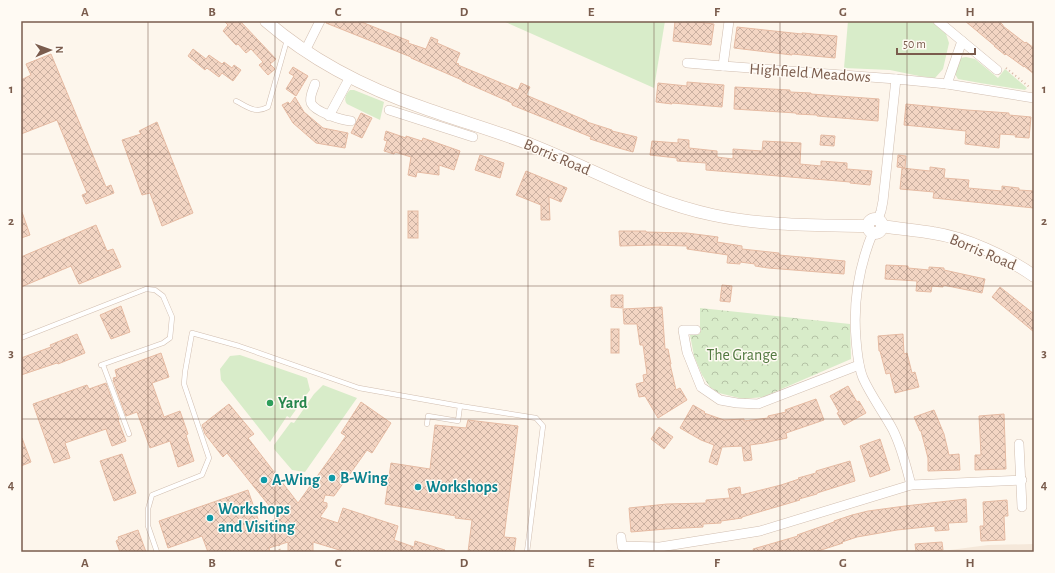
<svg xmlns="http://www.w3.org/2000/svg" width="1055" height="573" viewBox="0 0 1055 573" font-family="'Alegreya Sans',sans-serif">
<defs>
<pattern id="forest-crowns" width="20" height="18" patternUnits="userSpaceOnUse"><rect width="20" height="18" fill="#d8ecc9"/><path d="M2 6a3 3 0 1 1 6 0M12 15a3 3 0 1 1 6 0" fill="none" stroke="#b4c2a5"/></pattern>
<pattern id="building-cross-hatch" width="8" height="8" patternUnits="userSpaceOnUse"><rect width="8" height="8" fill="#f3d5c3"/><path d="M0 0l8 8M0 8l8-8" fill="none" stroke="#cab0a1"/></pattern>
</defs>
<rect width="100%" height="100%" fill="#fdf6ec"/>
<path fill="#f5e8da" d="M1034,544V552H935L988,545Z"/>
<g fill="#d8ecc9">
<path d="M503,21H665L654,88Z"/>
<path d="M848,21H931L946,34L949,43L943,69L935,78L919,76L890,70L844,68Z"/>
<path d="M966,57L975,59L998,78L1005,69L1027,88L1025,90L980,83L958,79L955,74L960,58Z"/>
<path d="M350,90H354L384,102L380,120L347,104C343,99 346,94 350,90Z"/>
<path d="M240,355L307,378L310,390L290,418L287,416L270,442L221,380L220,369L230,356Z"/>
<path d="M323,385L357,398L305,472L292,470L274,449V445L291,422L294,423L314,394Z"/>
</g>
<path fill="url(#forest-crowns)" d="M700,308L850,324L851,359L763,397L743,399L719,393L710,387L702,375L694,356L690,335L700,334Z"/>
<g fill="url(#building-cross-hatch)" stroke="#e6bba3">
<path d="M224,21H240L276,59L270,64L275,69L268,75L259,65L263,62L251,49L246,53L238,44L236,45L223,31L228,25Z"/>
<path d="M326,21H359L409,41L408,43L426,49L431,37L438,40L437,43L460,53L456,63L459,64L458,65L518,90L521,83L530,87L526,95L587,121V122L612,130V131L637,137L633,152L615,147L590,139L591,137L512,105V103L462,81V80L411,58V57L326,23Z"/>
<path d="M675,21H689L714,24L711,45L673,41Z"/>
<path d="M965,21H999L1003,25V26L1025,43L1026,42L1034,48V74L1024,66V67L1006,54L1005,55L994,46H995Z"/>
<path d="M737,27L802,34V33L837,36L835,58L792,54V55L734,48Z"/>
<path d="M193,49L206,59L209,55L222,64L224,62L232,68L234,65L241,70L233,81L222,73L219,77L207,68L205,70L188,56Z"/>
<path d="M51,54L106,187L111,185L114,193L86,204L82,195L87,193L57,120L21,134V80L31,75L26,64Z"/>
<path d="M293,67L308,76L296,96L286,89L294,76L289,73Z"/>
<path d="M687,82L724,85L722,107L672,103V104L656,102L658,83L687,86Z"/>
<path d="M735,87L790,90V92L811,93V94L879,99L878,121L817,116V115L796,114V113L734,109Z"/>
<path d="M295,97L304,112L323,128L348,133L345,148L316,143L293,123L282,105L288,102L290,104Z"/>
<path d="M906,104L967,110L1009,113V115L1031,117L1029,138L1015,137L1016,135L1000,134L999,148L965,144L966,131L904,125Z"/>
<path d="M361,113L372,118L362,138L351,133Z"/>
<path d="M157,122L193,213L162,226L150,193L142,195L122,140L141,134L139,131Z"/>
<path d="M386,131L406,138V136L422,141L423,138L460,151L454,170L439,165V175L417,172L416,177L408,175L411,157L395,152L394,154L384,151L387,141L384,140Z"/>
<path d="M821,135L835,136L834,146L820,145Z"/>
<path d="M678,139L689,140V148L717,151V157L733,159V149L762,151L763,141L801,143L800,164L821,166V161L847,163V169L872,171L870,185L850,183V182L706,170V163L677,161V158L650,155L652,141L678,143Z"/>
<path d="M480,155L504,163L500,178L475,170Z"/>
<path d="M898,155L906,156L905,168L897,167Z"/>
<path d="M930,167L945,169L944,178L969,180L968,188L1002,191V186L1019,188V190L1034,191V208L933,198L934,192L900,189L902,168L930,171Z"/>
<path d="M526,171L567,188L561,202L549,197L550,220H541V205L516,195Z"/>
<rect x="408" y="211" width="10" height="27"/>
<path d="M21,212H22L30,235L21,238Z"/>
<path d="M96,225L107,251L113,249L121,267L79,284L71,266L21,287V257Z"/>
<path d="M619,231H646V232L687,233L718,237L717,242L742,246V249L779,253V255L845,261L844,274L768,268L755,266V264L740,262V264L727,263L728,255L687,249V246L655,245L620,246Z"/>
<path d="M886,265L908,266V268L929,270V267L944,268V270L985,279L982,293L943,285V287L932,286L931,292L916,291L917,281L885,279Z"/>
<path d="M722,285L732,286L730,302L720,301Z"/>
<path d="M1000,287L1034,314V332L992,297Z"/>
<path d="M611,295H623V308L611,307Z"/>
<path d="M121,306L130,332L111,339L100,315Z"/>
<path d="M662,307L665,349H668L671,364H670L676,390L680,388L687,400L658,418L645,396L639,397L636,384L644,382L643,375L647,374L643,345H640L637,324H624L623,309Z"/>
<rect x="611" y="329" width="8" height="24"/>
<path d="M77,334L85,353L58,364L57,363L21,375V358L51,347L50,345Z"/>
<path d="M903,334L904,354L907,353L912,373L915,372L919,387L895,393L890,373L886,374L880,351H879L878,336Z"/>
<path d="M161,353L169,377L152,383L164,417L180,411L188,434L186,435L194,461L178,467L170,441L150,448L137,412L126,416L113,380H114L113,378L117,377L115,370Z"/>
<path d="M106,383L119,419L118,420L126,441L112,446L106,429L65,443L70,458L54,463L33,404L87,385L89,389Z"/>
<path d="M848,386L857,402L859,401L866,413L844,425L837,413L839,412L830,396Z"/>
<path d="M816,399L824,420L786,433L787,438L764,443L750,445L752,460L744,461L742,446L722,447L717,465L709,462L714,445L701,440L680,428L693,405L705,412L704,413L724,420L744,419V421L768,418V416L786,412L785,410Z"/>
<path d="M361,402L391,423L372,453L367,450L334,496L325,495L323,502L327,503V507L320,517L338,523L343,508L398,526L394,540L414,547L415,541L445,550L444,552H346L313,542V552H288V542L269,548L270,552H208L202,536L168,548L159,521L248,490L260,525L279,518L227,453L223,457L205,434L202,425L229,404L254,434L248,438L298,503L346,436L341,433Z"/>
<path d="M934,410L944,434L949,455L959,454L960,470L928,471V458L921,431H920L914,417Z"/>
<path d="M1004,414L1006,469L975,470V455H981L979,416Z"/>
<path d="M468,420L518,426L504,537L516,538L514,552H468L472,520L455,518L456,516L385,504L391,463L430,469L435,425L466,428Z"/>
<path d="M659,427L673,437L664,449L651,439Z"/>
<path d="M21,438H22L31,462L21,466Z"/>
<path d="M880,439L890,470L870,477L860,446Z"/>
<path d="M122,454L136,493L114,501L100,461Z"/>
<path d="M850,461L855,481L817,493V494L799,499L800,500L742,517V518L721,521V523L703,524V527L666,529L631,532L629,508L667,504L706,503V500L730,498L728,489L740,487L741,495L781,485L799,479L798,478L816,473V471Z"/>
<path d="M966,499L967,522L948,523L949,530L935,531V526L897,530L857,537L842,542L843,543L815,552H754L753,549L798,536L797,535L834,522V521L852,515L868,511L905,506Z"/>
<path d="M1007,500L1008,516H1004L1005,540L981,541L980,526H984L983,502Z"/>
<path d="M138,530L146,552H120L116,541L119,539L118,537Z"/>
<path d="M942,542L943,550L916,552L915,544Z"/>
</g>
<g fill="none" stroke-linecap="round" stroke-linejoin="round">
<g stroke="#d1beb0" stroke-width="5.5">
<g id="lane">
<path d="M236,101C248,107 255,114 268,107L287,40"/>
<path d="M21,338L146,289L155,290L163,296L172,317L170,338L163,343L101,365"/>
<path d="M103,365L129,434"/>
<path d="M460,406L536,418L543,426L527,552"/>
<path d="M157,552L148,526V509L152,495L202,475L209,458L184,384L185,372L192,333L239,346L359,388L460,406L458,421L428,416L427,424"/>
</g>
</g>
<g stroke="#d1beb0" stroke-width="10">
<g id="street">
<path d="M729,21L723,66L896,79"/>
<path d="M962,41L997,70"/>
<path d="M305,51L320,21"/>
<path d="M687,63L723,66"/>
<path d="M315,84C313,90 309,97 311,103C315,112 341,120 351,121"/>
<path d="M947,84L1034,98"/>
<path d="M389,110L473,137"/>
<path d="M329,116L350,77"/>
<path d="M878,219L881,211L883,201L896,79L947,84L962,41L938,21"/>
<path d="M873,232C859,266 853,303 856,339C857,352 858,366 863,378C871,396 884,413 893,430C902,448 906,466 911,485"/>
<path d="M696,330H683L687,352L701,387L720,400L737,403L758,404L859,365"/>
<path d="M1019,444L1022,507"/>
<path d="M621,537L622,546L660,547L760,531L911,485L1022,480"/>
</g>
</g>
<g stroke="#d6c0b0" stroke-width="13">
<g id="secondary">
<path d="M266,21C311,60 368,89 424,108C460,121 496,131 532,145C593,169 647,201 713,215C764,226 816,225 868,226"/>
<circle cx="875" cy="226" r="7"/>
<path d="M882,226C899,229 916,230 933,233C966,238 1007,257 1034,276"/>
</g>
</g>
<g stroke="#d9b8a5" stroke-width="2" stroke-dasharray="1 3" stroke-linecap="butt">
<path d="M1006,68L1028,86L1030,88"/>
<path d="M279,545L280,552"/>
</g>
<use href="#lane" stroke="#fff" stroke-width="4.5"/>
<use href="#street" stroke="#fff" stroke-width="9"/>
<use href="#secondary" stroke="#fff" stroke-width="12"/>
</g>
<path fill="none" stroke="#7a5c4d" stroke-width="1" stroke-opacity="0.55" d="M148,21V552M275,21V552M401,21V552M528,21V552M654,21V552M780,21V552M907,21V552M21,154H1034M21,286H1034M21,419H1034"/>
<circle fill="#2e9e5b" stroke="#fffaf3" stroke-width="1.5" cx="270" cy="403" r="4"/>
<g fill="#0f9aa8" stroke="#fffaf3" stroke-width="1.5">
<circle cx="332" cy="478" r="4"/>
<circle cx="264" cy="480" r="4"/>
<circle cx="418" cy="487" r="4"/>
<circle cx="210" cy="518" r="4"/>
</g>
<g text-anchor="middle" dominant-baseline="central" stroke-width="3" stroke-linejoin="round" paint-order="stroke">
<g font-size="16" fill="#7a5c4d" stroke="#fffaf3">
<text transform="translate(810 73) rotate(4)">Highfield Meadows</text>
<text transform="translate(557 157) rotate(23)">Borris Road</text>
<text transform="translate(983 252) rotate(23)">Borris Road</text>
</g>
<g font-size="16" fill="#537a41" stroke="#fffaf3">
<text x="742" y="355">The Grange</text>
</g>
<g font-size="16" font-weight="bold" fill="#27864d" stroke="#fffaf3" text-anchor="start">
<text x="278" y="403">Yard</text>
</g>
<g font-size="16" font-weight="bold" fill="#0d838f" stroke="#fffaf3" text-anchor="start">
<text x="340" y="478">B-Wing</text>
<text x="272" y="480">A-Wing</text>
<text x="426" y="487">Workshops</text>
<text x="218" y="509">Workshops<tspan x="218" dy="18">and Visiting</tspan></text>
</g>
</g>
<rect width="1055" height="573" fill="none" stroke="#fffaf3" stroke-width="44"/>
<g transform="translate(50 50) rotate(88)" stroke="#fffaf3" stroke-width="3" paint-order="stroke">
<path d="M0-3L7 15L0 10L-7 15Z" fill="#7a5c4d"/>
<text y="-6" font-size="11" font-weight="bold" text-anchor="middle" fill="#7a5c4d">N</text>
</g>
<path d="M897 48v6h78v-6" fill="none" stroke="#7a5c4d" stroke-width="2"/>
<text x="903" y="48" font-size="12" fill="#7a5c4d" stroke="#fffaf3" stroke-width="3" paint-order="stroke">50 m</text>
<rect x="22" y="22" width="1011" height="529" fill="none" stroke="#7a5c4d" stroke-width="1.5"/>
<g font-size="13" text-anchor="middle" font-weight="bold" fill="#7a5c4d">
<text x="85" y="16">A</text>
<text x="212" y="16">B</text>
<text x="338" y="16">C</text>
<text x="464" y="16">D</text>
<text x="591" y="16">E</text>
<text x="717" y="16">F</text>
<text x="843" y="16">G</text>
<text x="970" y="16">H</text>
<text x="11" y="93">1</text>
<text x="1044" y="93">1</text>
<text x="11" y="225">2</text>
<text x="1044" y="225">2</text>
<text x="11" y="357">3</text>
<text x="1044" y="357">3</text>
<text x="11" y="489">4</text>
<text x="1044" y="489">4</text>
<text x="85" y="567">A</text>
<text x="212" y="567">B</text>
<text x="338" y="567">C</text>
<text x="464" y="567">D</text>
<text x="591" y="567">E</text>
<text x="717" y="567">F</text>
<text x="843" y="567">G</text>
<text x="970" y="567">H</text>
</g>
</svg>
